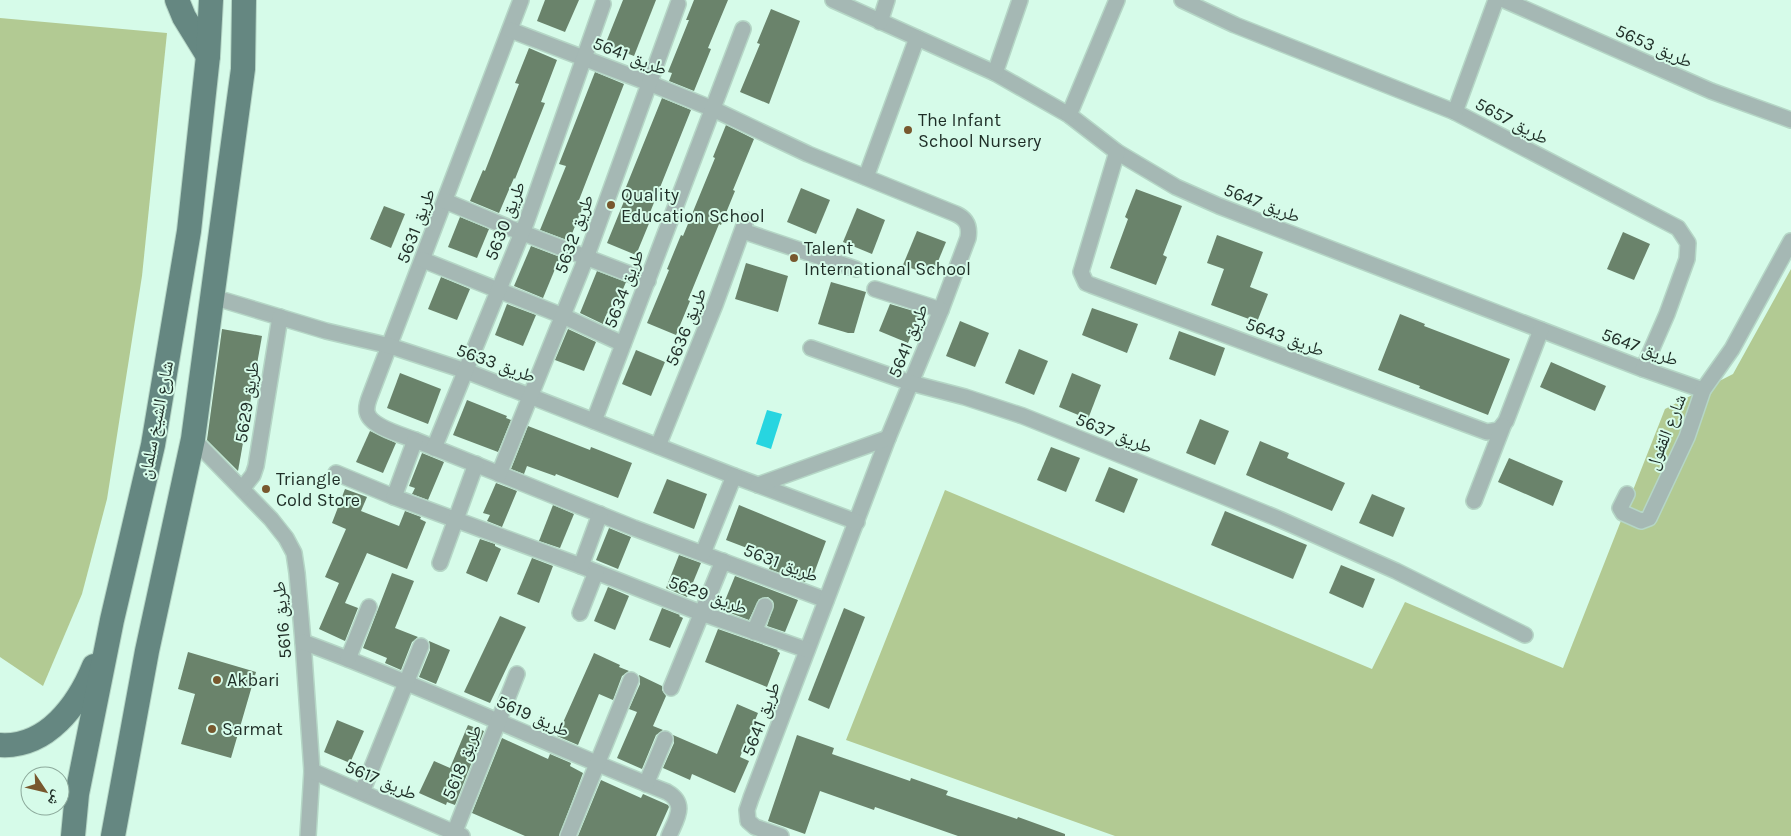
<svg xmlns="http://www.w3.org/2000/svg" width="1791" height="836" viewBox="0 0 1791 836" font-family="Karla,'Noto Naskh Arabic',sans-serif">
<rect width="100%" height="100%" fill="#d6fbe9"/>
<g fill="#b2ca93">
<path d="M0,18L167,33L142,276L107,499L82,594L43,686L0,657Z"/>
<path d="M1791,269V836H1115L846,740L945,490L1372,669L1405,602L1563,668L1665,409L1733,374Z"/>
</g>
<path fill="#27d5e0" d="M767,410L782,414L771,449L756,444Z"/>
<g fill="#6a836b">
<path d="M545,0H579L565,32L537,21Z"/>
<path d="M623,0H656L634,56L605,45Z"/>
<path d="M694,0H728L708,48L711,49L694,91L669,81L672,73L668,72L689,20H686Z"/>
<path d="M771,9L800,21L769,104L740,92L760,44L757,43Z"/>
<path d="M529,48L557,60L541,102L545,103L515,179L514,178L499,213L470,201L483,170L485,171L519,84L515,83Z"/>
<path d="M595,72L624,84L579,200L585,202L571,236L569,235L567,240L540,230L566,166L559,164Z"/>
<path d="M662,98L691,110L647,220L650,221L636,255L607,243L629,189L626,187Z"/>
<path d="M726,125L754,139L733,190L735,191L721,225L719,224L688,300L690,301L676,335L647,323L669,270L667,269L681,235L683,236L715,158L713,157Z"/>
<path d="M801,188L830,200L816,234L787,222Z"/>
<path d="M1136,189L1182,206L1163,255L1167,257L1156,285L1110,268L1128,219L1125,217Z"/>
<path d="M384,206L405,214L391,248L370,239Z"/>
<path d="M857,208L885,220L872,254L843,242Z"/>
<path d="M460,217L489,229L477,258L448,247Z"/>
<path d="M917,231L946,242L932,276L903,265Z"/>
<path d="M1623,232L1650,244L1634,280L1607,269Z"/>
<path d="M1217,235L1263,252L1250,287L1268,294L1257,322L1211,305L1224,269L1207,263Z"/>
<path d="M531,246L560,257L543,298L514,286Z"/>
<path d="M746,263L788,276L778,312L735,299Z"/>
<path d="M597,271L626,282L612,315L607,313L603,324L580,313Z"/>
<path d="M441,277L470,289L457,320L428,309Z"/>
<path d="M831,282L866,292L854,333H848L818,324Z"/>
<path d="M507,304L536,315L523,346L495,335Z"/>
<path d="M890,304L920,313L908,343L879,331Z"/>
<path d="M1092,308L1138,324L1127,353L1082,335Z"/>
<path d="M1400,314L1425,324L1424,326L1510,359L1488,415L1419,388L1420,386L1378,370Z"/>
<path d="M960,321L989,333L975,367L946,356Z"/>
<path d="M222,329L262,336L238,471L207,440Z"/>
<path d="M568,329L596,342L584,371L555,360Z"/>
<path d="M1179,331L1225,348L1215,376L1169,359Z"/>
<path d="M1019,349L1048,361L1034,395L1005,383Z"/>
<path d="M636,350L665,362L651,396L622,384Z"/>
<path d="M1551,362L1606,386L1595,411L1540,387Z"/>
<path d="M400,373L441,389L428,424L387,408Z"/>
<path d="M1072,373L1101,385L1088,419L1059,407Z"/>
<path d="M467,400L507,416L506,418L511,420L498,452L453,435Z"/>
<path d="M1200,419L1229,431L1215,465L1186,453Z"/>
<path d="M528,426L590,450L591,447L632,463L618,498L556,474L555,476L527,466L524,474L511,469Z"/>
<path d="M370,431L396,443L383,473L356,462Z"/>
<path d="M1260,441L1289,453L1287,458L1345,483L1332,511L1246,475Z"/>
<path d="M1051,447L1080,458L1066,492L1037,480Z"/>
<path d="M422,453L444,462L428,500L412,494L415,488L409,486Z"/>
<path d="M1509,458L1563,481L1553,506L1498,482Z"/>
<path d="M1109,467L1138,479L1124,513L1095,501Z"/>
<path d="M667,479L707,494L694,529L653,513Z"/>
<path d="M496,483L517,491L502,527L487,521L490,515L483,513Z"/>
<path d="M345,489L367,497L361,511L399,526L405,511L421,517L420,519L426,522L407,569L367,553L345,603L358,608L345,641L319,629L339,583L325,577L346,529L332,523Z"/>
<path d="M1372,494L1405,508L1393,537L1359,523Z"/>
<path d="M553,505L574,514L560,548L539,541Z"/>
<path d="M739,505L826,541L813,576L809,574L805,582L769,569L773,558L726,540Z"/>
<path d="M1225,511L1307,545L1293,579L1211,545Z"/>
<path d="M609,528L631,537L618,569L596,560Z"/>
<path d="M480,539L495,544V546L501,549L487,582L466,573Z"/>
<path d="M679,555L701,563L687,597L666,588Z"/>
<path d="M532,558L553,566L539,603L517,594Z"/>
<path d="M1341,565L1375,579L1363,608L1329,593Z"/>
<path d="M392,573L414,581L395,628L418,637L412,642L401,670L385,663L387,658L363,648Z"/>
<path d="M735,576L798,600L785,632L767,626L774,605L773,601L768,597L759,599L749,620L725,611L726,610L722,608Z"/>
<path d="M608,587L629,596L615,630L594,621Z"/>
<path d="M662,608L680,615L679,616L683,618L670,648L649,640Z"/>
<path d="M844,608L865,617L829,709L808,700Z"/>
<path d="M500,616L526,627L490,703L464,692Z"/>
<path d="M718,629L778,650L777,651L780,653L767,687L705,662Z"/>
<path d="M429,641L450,650L436,684L419,677L430,650Z"/>
<path d="M188,652L256,672L231,758L181,744L195,694L178,689Z"/>
<path d="M594,653L620,665L619,667L629,671L622,676L613,700L599,694L578,745L557,736Z"/>
<path d="M639,675L662,686V690L666,696L653,726L663,730L656,735L642,769L617,758L637,712L629,709L640,684Z"/>
<path d="M737,704L758,713L740,757L749,761L735,793L692,774L690,780L663,768L674,743L673,735L717,754Z"/>
<path d="M337,720L364,731L350,763L324,752Z"/>
<path d="M468,725L484,731L455,805L447,802L446,805L419,793L434,761L450,768Z"/>
<path d="M797,735L834,748L832,754L910,781L911,778L948,791L946,795L1017,819L1018,817L1065,834V836H958L875,807L874,810L820,791L805,834L768,821Z"/>
<path d="M502,738L548,759L550,754L571,763L570,766L583,773L559,836H525L472,813Z"/>
<path d="M601,780L641,798L643,794L668,805L669,807L656,836H578Z"/>
</g>
<g fill="none" stroke-linecap="round" stroke-linejoin="round">
<g stroke="#b5d6c6" stroke-width="18">
<g id="minor">
<path d="M521,0L370,396C368,401 366,406 367,412C370,427 402,435 415,440L634,528L826,600"/>
<path d="M833,0L995,73L1069,115L1117,152L1176,187L1219,206L1643,369L1703,390"/>
<path d="M1182,0L1235,25L1455,112L1678,228L1688,243L1687,259L1667,314L1643,369"/>
<path d="M1504,0L1711,91L1791,120"/>
<path d="M880,22L887,0"/>
<path d="M510,30L649,83L713,109L808,154L956,214C967,219 970,226 968,238L941,310L888,438L751,798L747,810L748,821L755,827L781,836"/>
<path d="M995,73L1020,0"/>
<path d="M1455,112L1496,0"/>
<path d="M1069,115L1117,0"/>
<path d="M1117,152L1081,272L1086,283L1091,285L1487,432L1499,430L1506,421L1541,330"/>
<path d="M866,177L917,38"/>
<path d="M445,201L510,228L648,281"/>
<path d="M743,231L856,269"/>
<path d="M423,260L563,316L623,344"/>
<path d="M875,289L941,310"/>
<path d="M213,297L326,331L390,346L466,371L734,476L857,522"/>
<path d="M811,348L911,383L965,397L1023,416L1218,494L1279,519L1396,571L1525,635"/>
<path d="M594,421L743,29"/>
<path d="M193,439L271,519L286,538L294,553L297,573L303,642L312,771L308,836"/>
<path d="M658,446L715,305L746,220"/>
<path d="M434,448L526,223L603,4"/>
<path d="M336,473L394,497L581,566L701,613L807,650"/>
<path d="M499,474L586,258L678,4"/>
<path d="M758,485L888,438"/>
<path d="M242,489L253,475L256,466L280,317"/>
<path d="M1627,494L1620,508L1623,513L1641,521L1649,518L1687,437L1703,390L1732,349L1791,241"/>
<path d="M394,497L415,440"/>
<path d="M1474,501L1503,426"/>
<path d="M703,553L734,476"/>
<path d="M440,563L476,464"/>
<path d="M581,566L600,514"/>
<path d="M580,613L596,572"/>
<path d="M754,632L765,606"/>
<path d="M303,642C426,687 545,744 667,792C688,804 676,819 669,836"/>
<path d="M348,659L369,607"/>
<path d="M671,688L723,561"/>
<path d="M312,771L462,836"/>
<path d="M646,784L665,739"/>
<path d="M362,792L421,646"/>
<path d="M453,836L517,674"/>
<path d="M568,836L631,680"/>
</g>
</g>
<g stroke="#b5d6c6" stroke-width="26">
<g id="primary">
<path d="M177,0L184,17L208,56"/>
<path d="M0,745C47,748 78,705 94,666"/>
<path d="M73,836L77,794L112,620L153,445L189,231L208,56L211,0"/>
<path d="M113,836L147,651L193,439L243,69L244,0"/>
</g>
</g>
<use href="#minor" stroke="#a5b8b4" stroke-width="15"/>
<use href="#primary" stroke="#658781" stroke-width="24"/>
</g>
<g fill="#78582e" stroke="#d6fbe9" stroke-width="2">
<circle cx="908" cy="130" r="5"/>
<circle cx="611" cy="205" r="5"/>
<circle cx="794" cy="258" r="5"/>
<circle cx="266" cy="489" r="5"/>
<circle cx="217" cy="680" r="5"/>
<circle cx="212" cy="729" r="5"/>
</g>
<g text-anchor="middle" dominant-baseline="central" stroke-width="4" stroke-linejoin="round" paint-order="stroke">
<g font-size="18" fill="#1e2d26" stroke="#d6fbe9">
<text transform="translate(1654 46) rotate(24)">طريق 5653</text>
<text transform="translate(630 56) rotate(21)">طريق 5641</text>
<text transform="translate(1512 121) rotate(28)">طريق 5657</text>
<text transform="translate(1262 203) rotate(21)">طريق 5647</text>
<text transform="translate(505 221) rotate(-69)">طريق 5630</text>
<text transform="translate(416 226) rotate(-69)">طريق 5631</text>
<text transform="translate(574 234) rotate(-70)">طريق 5632</text>
<text transform="translate(624 289) rotate(-69)">طريق 5634</text>
<text transform="translate(686 327) rotate(-68)">طريق 5636</text>
<text transform="translate(1285 337) rotate(20)">طريق 5643</text>
<text transform="translate(908 341) rotate(-68)">طريق 5641</text>
<text transform="translate(1640 347) rotate(20)">طريق 5647</text>
<text transform="translate(496 363) rotate(20)">طريق 5633</text>
<text transform="translate(247 402) rotate(-81)">طريق 5629</text>
<text transform="translate(156 420) rotate(-79)">شارع الشيخ سلمان</text>
<text transform="translate(1666 432) rotate(-68)">شارع القفول</text>
<text transform="translate(1114 433) rotate(22)">طريق 5637</text>
<text transform="translate(781 563) rotate(21)">طريق 5631</text>
<text transform="translate(708 595) rotate(20)">طريق 5629</text>
<text transform="translate(282 620) rotate(-95)">طريق 5616</text>
<text transform="translate(533 716) rotate(24)">طريق 5619</text>
<text transform="translate(761 719) rotate(-69)">طريق 5641</text>
<text transform="translate(462 762) rotate(-68)">طريق 5618</text>
<text transform="translate(381 780) rotate(23)">طريق 5617</text>
</g>
<g font-size="18" fill="#1e2d26" stroke="#d6fbe9" text-anchor="start">
<text x="918" y="120">The Infant<tspan x="918" dy="21">School Nursery</tspan></text>
<text x="621" y="195">Quality<tspan x="621" dy="21">Education School</tspan></text>
<text x="804" y="248">Talent<tspan x="804" dy="21">International School</tspan></text>
<text x="276" y="479">Triangle<tspan x="276" dy="21">Cold Store</tspan></text>
<text x="227" y="680">Akbari</text>
<text x="222" y="729">Sarmat</text>
</g>
</g>
<g transform="translate(45 791) rotate(125)"><circle r="24" fill="#d6fbe9" stroke="#8ca99b"/>
<path d="M0-4L9 19L0 12L-9 19Z" fill="#78582e"/>
<text y="-8" font-size="14" font-weight="bold" text-anchor="middle" fill="#1e2d26">ش</text>
</g>
</svg>
